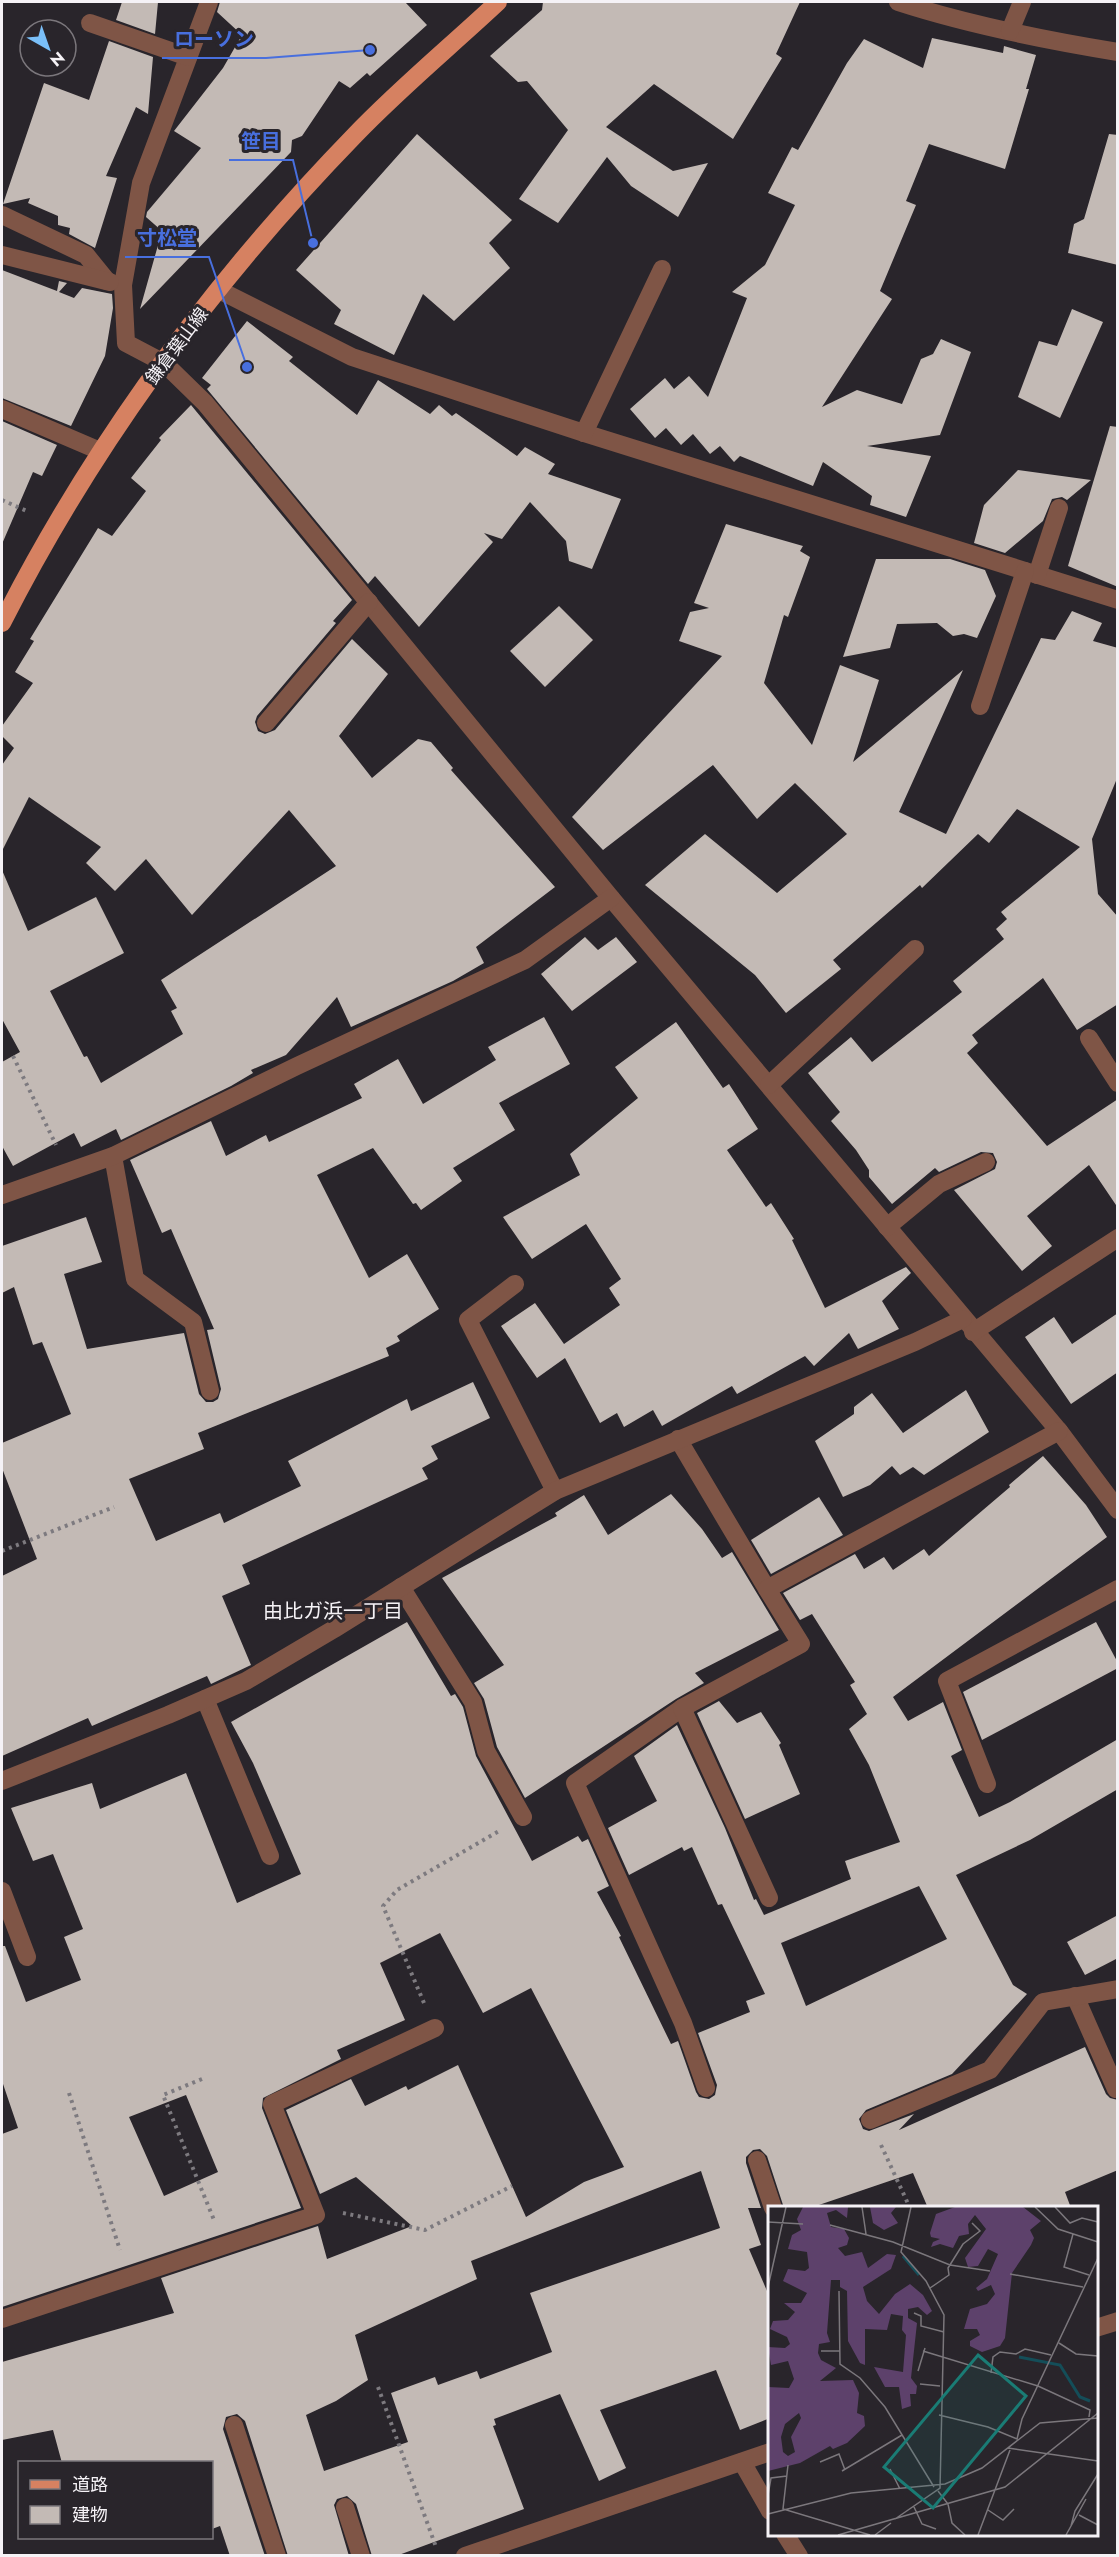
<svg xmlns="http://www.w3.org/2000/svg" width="1119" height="2557" viewBox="0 0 1119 2557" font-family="Jost,'Noto Sans JP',sans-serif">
<rect width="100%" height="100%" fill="#29252b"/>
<g fill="#c3bab5" fill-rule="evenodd">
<path d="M122,2H158L155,34L116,20Z"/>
<path d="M220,2H405L427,25L370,76L367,73L350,88L339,81L302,136L292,140L291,152L140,309L162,231L146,217L147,212L201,148L174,131L223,68L242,35L217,12Z"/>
<path d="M543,2H800L776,54L782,58L733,139L654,84L606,127L673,171L708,163L678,217L631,186L607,157L558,223L519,199L568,130L527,81L518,82L490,56L542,10Z"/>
<path d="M932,38L1003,53L1004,46L1036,55L1026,89H1029L1005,169L929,144L906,201L916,205L880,291L892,299L822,407L857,390L902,404L921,359L933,354L941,339L971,352L940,435L867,446L931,456L906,517L870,505L872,496L823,462L813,486L740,456L734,462L720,446L710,454L693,434L681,445L666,428L655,438L630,409L665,378L674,389L689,376L708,397L747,298L732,292L765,265L795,205L768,193L792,147L798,150L847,63L864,39L923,68Z"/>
<path d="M109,41L153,57L148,114L136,107L106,176L117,178L95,248L69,234L70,228L58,225V216L28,203L30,198L3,204L44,83L89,100Z"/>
<path d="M417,134L512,220L489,243L510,268L454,321L423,294L394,355L334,324L341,310L296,270Z"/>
<path d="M1109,134L1118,135V265L1068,253L1074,224L1084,219Z"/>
<path d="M2,270L57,291L59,281L67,283L59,292L74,298L82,288L112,294L113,308L105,356L71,426L2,398Z"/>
<path d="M1072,309L1103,322L1060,418L1018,397L1039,341L1057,346Z"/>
<path d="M247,321L293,357L289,361L357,415L378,380L430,414L439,405L452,416L456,413L517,456L525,447L555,464L548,474L621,499L592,569L569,561L566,541L530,502L502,539L484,533L493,542L419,627L375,576L368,584L207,389L211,385L202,378Z"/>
<path d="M191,405L352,600L333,621L336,623L257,716L255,722L258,731L265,734L275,730L352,639L388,674L339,736L372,778L418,739L431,742L453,768L451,770L555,887L476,947L484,963L453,981L351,1027L337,997L286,1055L251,1070L253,1073L231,1086L121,1140L116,1129L81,1147L74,1133L13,1166L2,1146V1062L20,1052L2,1019V870L28,931L96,897L124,953L50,991L84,1057L87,1056L101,1083L183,1034L171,1011L177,1008L161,980L336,866L289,810L192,915L146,859L115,891L86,863L101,847L29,797L2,851V765L14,748L2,736V726L33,683L15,672L34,641L30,639L98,528L112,536L146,491L131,478L161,440L159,438Z"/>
<path d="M2,421L57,445L42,476L33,472L2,544Z"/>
<path d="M1110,426L1118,427V587L1068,566Z"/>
<path d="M1018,470L1091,480L1067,500L1062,497L1052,499L1043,521L1005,553L974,543L984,505Z"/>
<path d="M726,524L803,546L800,551L810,557L788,617L784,615L764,683L812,745L840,665L879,680L853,762L963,670L899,812L946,834L1041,638L1055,640L1072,611L1102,623L1093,641L1118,648V776L1092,839L1098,894L1118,917V1004L1077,1030L1043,978L972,1035L978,1043L967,1053L1047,1146L1118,1099V1208L1089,1165L1027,1216L1052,1246L1022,1271L954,1190L995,1169L997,1162L993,1153L981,1152L939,1172L935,1168L892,1204L869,1177V1170L856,1150L831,1121L840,1112L808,1073L851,1037L872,1062L962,992L953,981L1004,939L996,929L1007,919L1001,912L1080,847L1017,809L989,843L978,834L922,888L920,885L833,960L841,969L786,1013L755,975L645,885L705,834L777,893L847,834L795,783L757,819L713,765L603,850L572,817L722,656L679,641L690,612L709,608L694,603Z"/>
<path d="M876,559H950L985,570L996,596L977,638L964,634L953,636L937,623L897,624L890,648L843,657Z"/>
<path d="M559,606L593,640L545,687L510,651Z"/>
<path d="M585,937L598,950L616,937L637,962L572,1011L541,974Z"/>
<path d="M544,1017L570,1064L499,1103L515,1130L453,1168L462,1181L421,1210L416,1203L413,1204L373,1148L317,1175L369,1278L407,1254L439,1309L397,1336L400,1341L386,1348L389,1356L198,1433L204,1449L129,1479L156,1541L220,1513L224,1523L301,1486L288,1461L407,1399L411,1411L473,1382L490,1418L431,1446L438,1459L422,1468L428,1479L242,1565L250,1584L222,1596L251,1665L211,1684L207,1676L92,1726L88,1718L2,1756V1576L37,1559L2,1468V1443L71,1414L42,1342L33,1345L14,1287L2,1293V1246L86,1217L102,1262L64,1274L87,1349L184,1333L199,1394L206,1402H213L218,1399L221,1389L207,1330L214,1329L171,1229L162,1233L130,1160L211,1121L226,1156L266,1135L269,1142L362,1098L354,1084L398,1059L423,1104L496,1060L488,1047Z"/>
<path d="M676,1022L723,1088L729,1084L758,1129L727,1150L766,1207L771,1203L794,1239L792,1240L825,1308L906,1267L911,1273L882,1301L899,1329L858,1349L849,1333L814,1366L805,1356L737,1394L732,1386L662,1426L653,1410L624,1427L617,1413L600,1423L565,1358L537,1378L501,1326L535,1303L564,1344L620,1305L609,1288L621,1279L586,1224L532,1259L503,1217L580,1175L570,1154L638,1098L615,1067Z"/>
<path d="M1118,1313V1372L1071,1404L1025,1337L1054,1317L1072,1344Z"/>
<path d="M966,1390L989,1432L924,1475L913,1467L900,1475L892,1466L870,1485L843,1497L815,1441L854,1414V1407L872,1393L903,1433Z"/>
<path d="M1043,1456L1086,1505L1107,1537L893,1697L908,1721L943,1702L962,1750L951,1756L979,1817L1010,1802L1118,1739V1789L1030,1840L956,1875L1013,1985L1027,1994L952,2074L866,2110L859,2119L863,2129L869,2131L914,2114L899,2130L1085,2047L1106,2094L1110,2098L1118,2100V2170L1065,2192L1071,2208H928L913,2173L810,2208H784L767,2156L760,2149L753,2150L746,2157V2163L761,2208H748L761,2245L749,2249L770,2298V2418L740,2430L716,2370L600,2410L626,2468L599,2481L560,2394L494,2419L496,2425L493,2426L524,2509L396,2556H372L356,2504L347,2496L337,2499L334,2505L349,2556H288L245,2421L237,2414L226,2417L223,2429L265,2556H230L220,2526L212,2529V2463H62L53,2430L2,2440V2362L174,2313L161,2278L318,2226L327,2259L412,2226L356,2177L320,2194L286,2110L351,2079L365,2106L406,2086L408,2090L458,2065L526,2217L584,2182L624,2167L531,1988L483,2013L440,1933L380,1963L405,2020L337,2050L341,2059L263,2098L262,2108L301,2208L2,2307V2134L18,2128L2,2081V1946H5L26,2002L81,1980L64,1937L83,1929L53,1854L33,1861L11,1808L92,1783L100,1809L186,1773L237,1903L301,1874L253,1763L231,1722L407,1622L451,1696L455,1694L463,1707L476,1756L532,1861L578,1836L582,1842L588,1839L609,1886L597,1892L621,1936L619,1937L671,2044L678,2041L696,2092L699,2097L709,2099L715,2095L717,2085L698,2033L750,2012L746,2001L765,1994L722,1904L718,1905L692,1847L684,1851L682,1847L629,1875L608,1828L657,1801L634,1756L677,1725L725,1828L754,1900L756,1899L764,1915L851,1879L845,1861L900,1842L869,1765L849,1729L867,1714L850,1685L855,1682L812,1614L800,1620L783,1593L855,1554L864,1569L884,1557L893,1570L924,1549L929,1556L1010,1487L1009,1485ZM919,1886L947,1939L806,2006L781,1943ZM186,2095L218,2172L164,2196L129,2117ZM701,2171L720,2228L530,2293L552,2352L480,2379L477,2371L438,2385L435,2377L391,2393L408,2442L324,2471L306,2415L336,2401L368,2380L355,2335L477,2279L471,2261Z"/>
<path d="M671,1494L702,1529L722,1558L732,1552L779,1630L695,1673L704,1683L676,1699L525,1798L497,1747L484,1699L474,1683L504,1665L442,1578L557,1516L555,1513L584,1495L608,1535Z"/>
<path d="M819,1497L843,1535L771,1574L751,1540Z"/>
<path d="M1096,1622L1118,1663V1668L982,1740L963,1692Z"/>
<path d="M719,1701L737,1723L761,1712L781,1743L779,1745L800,1794L745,1819L697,1713Z"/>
<path d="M1118,1915V1958L1085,1975L1067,1942Z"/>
</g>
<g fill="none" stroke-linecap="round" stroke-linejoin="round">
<g stroke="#7d7a7f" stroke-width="4" stroke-dasharray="3 4.5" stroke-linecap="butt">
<path d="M2,500L29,512"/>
<path d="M13,1056L56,1145"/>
<path d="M2,1551L114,1507"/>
<path d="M424,2003L383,1906L397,1890L499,1831"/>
<path d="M202,2079L163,2095L214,2220"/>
<path d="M69,2093L120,2250"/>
<path d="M881,2145L910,2208"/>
<path d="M343,2213L425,2230L512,2186"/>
<path d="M378,2387L436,2547"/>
</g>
<g stroke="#7f5546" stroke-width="18">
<path d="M209,2L141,183L123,285L126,343L164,363L205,403L611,898L1059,1431L1118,1510"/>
<path d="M898,2C969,25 1044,40 1118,52"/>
<path d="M90,23L188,57"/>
<path d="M1010,31L1022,2"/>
<path d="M2,215L86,255L107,281"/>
<path d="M2,255L110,282"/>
<path d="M219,290L352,357L584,433L1118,600"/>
<path d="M2,409L100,451"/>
<path d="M584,433L662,269"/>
<path d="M1037,575L1059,508"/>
<path d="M980,706L1025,571"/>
<path d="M266,723L369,602"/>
<path d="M1089,1038L1118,1083"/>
<path d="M769,1085L915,949"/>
<path d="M113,1156L135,1279L193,1322L210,1391"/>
<path d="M2,1195L113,1156L297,1066L525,960L611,898"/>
<path d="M887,1227L939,1184L986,1162"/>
<path d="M515,1284L468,1320L555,1491"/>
<path d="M973,1332L1118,1238"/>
<path d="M678,1439L767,1589"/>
<path d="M401,1587L473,1702L486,1751L523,1817"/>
<path d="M205,1699L270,1856"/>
<path d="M682,1708L575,1783L683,2023L706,2088"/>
<path d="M2,1781L168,1715L246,1681L334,1629L555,1491L915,1342L963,1319"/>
<path d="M987,1784L947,1681L1118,1589"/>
<path d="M2,1891L27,1957"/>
<path d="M769,1898L682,1708L801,1644L767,1589L1059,1431"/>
<path d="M1075,1996L1116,2089"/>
<path d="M870,2120L990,2070L1043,2002L1118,1989"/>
<path d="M757,2160L773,2208"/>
<path d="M2,2319L316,2215L272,2104L435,2028"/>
<path d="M1096,2328L1118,2321"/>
<path d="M234,2425L277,2556"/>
<path d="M742,2462L770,2511"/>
<path d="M345,2507L361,2556"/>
<path d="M785,2534L799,2556"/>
<path d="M465,2556L770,2452"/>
</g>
<path stroke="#d68161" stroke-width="18" d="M2,623C93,444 215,279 355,135C400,88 451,46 498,2"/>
</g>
<g text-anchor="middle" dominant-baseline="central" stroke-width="6" stroke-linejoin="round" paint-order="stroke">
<g font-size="18" fill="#f5f2f6" stroke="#29252b">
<text transform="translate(177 346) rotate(-53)">鎌倉葉山線</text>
</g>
<g font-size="20" fill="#f5f2f6" stroke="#29252b">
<text x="333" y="1611">由比ガ浜一丁目</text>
</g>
</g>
<g transform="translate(768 2206)">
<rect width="330" height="330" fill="#29252b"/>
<path d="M35,1H80L79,12L68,4L59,7L63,21L76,23L81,32L79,39L70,42L77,50L94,46L100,62L119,48L128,49L123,63L95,81L99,95L111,108L127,88L142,78L155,89L164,105L159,109L150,101L140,103V112L149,117L143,172L149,180L148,188H142L143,200L134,203L131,181H117L106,161L135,166L138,129L134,124L135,110L123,108L119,124L97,123V159L92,157L80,135L79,85L72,81V74H63L59,127L62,136L51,138L50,147L53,154L68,162L52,175L85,174L91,187L89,207L96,210L97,220L79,237L65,243L62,240L32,257L0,265V181L21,182L26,173L20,155L3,159L0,141L17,142L22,138L19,131L2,123L5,115L20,114L27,106L16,97H33L39,87L15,75L20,63L37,65L41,62L39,46L20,43L24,29L33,24L29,13ZM31,207L33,212L23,231L27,246L20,250L15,246L13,231L17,218ZM102,1H128L123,7L130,17L116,24L105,17ZM187,1H255L273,15L262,24L266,32L263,39L244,67L237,132L232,140L214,146L202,140V135L212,129L209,123H196L202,103L219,98L227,88L223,79L210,85L208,82L219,73L230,48L220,43L210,60L200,61L197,52L218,23L207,9L200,18L201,28L191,30L185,42L172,38L163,41L165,36L172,33L163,31L162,27L168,8Z" fill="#5d416b" fill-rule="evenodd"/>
<path fill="none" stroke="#144e59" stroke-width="3" d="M135,50L151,69M251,151L292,159L312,191L322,195"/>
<path fill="none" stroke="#7b777c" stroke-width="1.5" d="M94,1L98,28M267,1L290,23L330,36M287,1L302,17L314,12L330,16M0,16L35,18M62,19L125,36L182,59L222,65M305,28L296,61L321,69M242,68L315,81M0,81L18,1M162,82L181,69L180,62L195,38L212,25L204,17M71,85L72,158L92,172L117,201L166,281M146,107L153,110V120L176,126M291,137L308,148L330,150M53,145H72M155,145L270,180L322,204L321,211M150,165L157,142M223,167L225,151L232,146L248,148L257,143L283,149M152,178L172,180M171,209L220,221L249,233L254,213L330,52M240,242L330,255M52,256L71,248L77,264M20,259L15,303L102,329M122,263L132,283M74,265L134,229M170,285L180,298L184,317L197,329M0,289L3,272L19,270M146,301L154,318L168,323M220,304L235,314L246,303M0,308L83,287L177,278L214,262L272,217L330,212M311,309L330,319M127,313L172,282L176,109L158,75L133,46L143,1M303,320L307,305L330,268M70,329L237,281L330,207M107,329L123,317M210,329L242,244M298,329L318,293"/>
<path fill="#1a7c75" fill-opacity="0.15" stroke="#1a7c75" stroke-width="3" d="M210,149L258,190L165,302L116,261Z"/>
<rect width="330" height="330" fill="none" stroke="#f5f2f6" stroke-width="3"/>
</g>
<path fill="none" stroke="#486fde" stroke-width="2" d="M370 50L266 58H162M313 243L293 160H229M247 367L209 257H125"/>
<g fill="#486fde" stroke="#29252b" stroke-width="2">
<circle cx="370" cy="50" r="6"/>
<circle cx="313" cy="243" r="6"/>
<circle cx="247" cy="367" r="6"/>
</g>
<g font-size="20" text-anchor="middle" font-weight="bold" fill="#486fde" stroke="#29252b" stroke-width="6" stroke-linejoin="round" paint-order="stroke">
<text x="214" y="46">ローソン</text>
<text x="261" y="148">笹目</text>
<text x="167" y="245">寸松堂</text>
</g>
<rect width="1119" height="2557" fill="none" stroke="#f5f2f6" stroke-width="6"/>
<rect x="18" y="2461" width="195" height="78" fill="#29252b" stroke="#7b777c" stroke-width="1.5"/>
<rect x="30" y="2480" width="30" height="9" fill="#d68161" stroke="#7b777c" stroke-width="1.5"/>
<text x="72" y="2491" font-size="18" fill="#f5f2f6">道路</text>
<rect x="30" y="2506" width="30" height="18" fill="#c3bab5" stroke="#7b777c" stroke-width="1.5"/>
<text x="72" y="2521" font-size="18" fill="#f5f2f6">建物</text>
<g transform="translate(48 48) rotate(140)"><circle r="28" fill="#29252b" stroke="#7b777c" stroke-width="1.5"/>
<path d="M0-4.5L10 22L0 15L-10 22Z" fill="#7abff8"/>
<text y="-9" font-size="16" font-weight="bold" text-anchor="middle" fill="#f5f2f6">N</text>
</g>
</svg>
